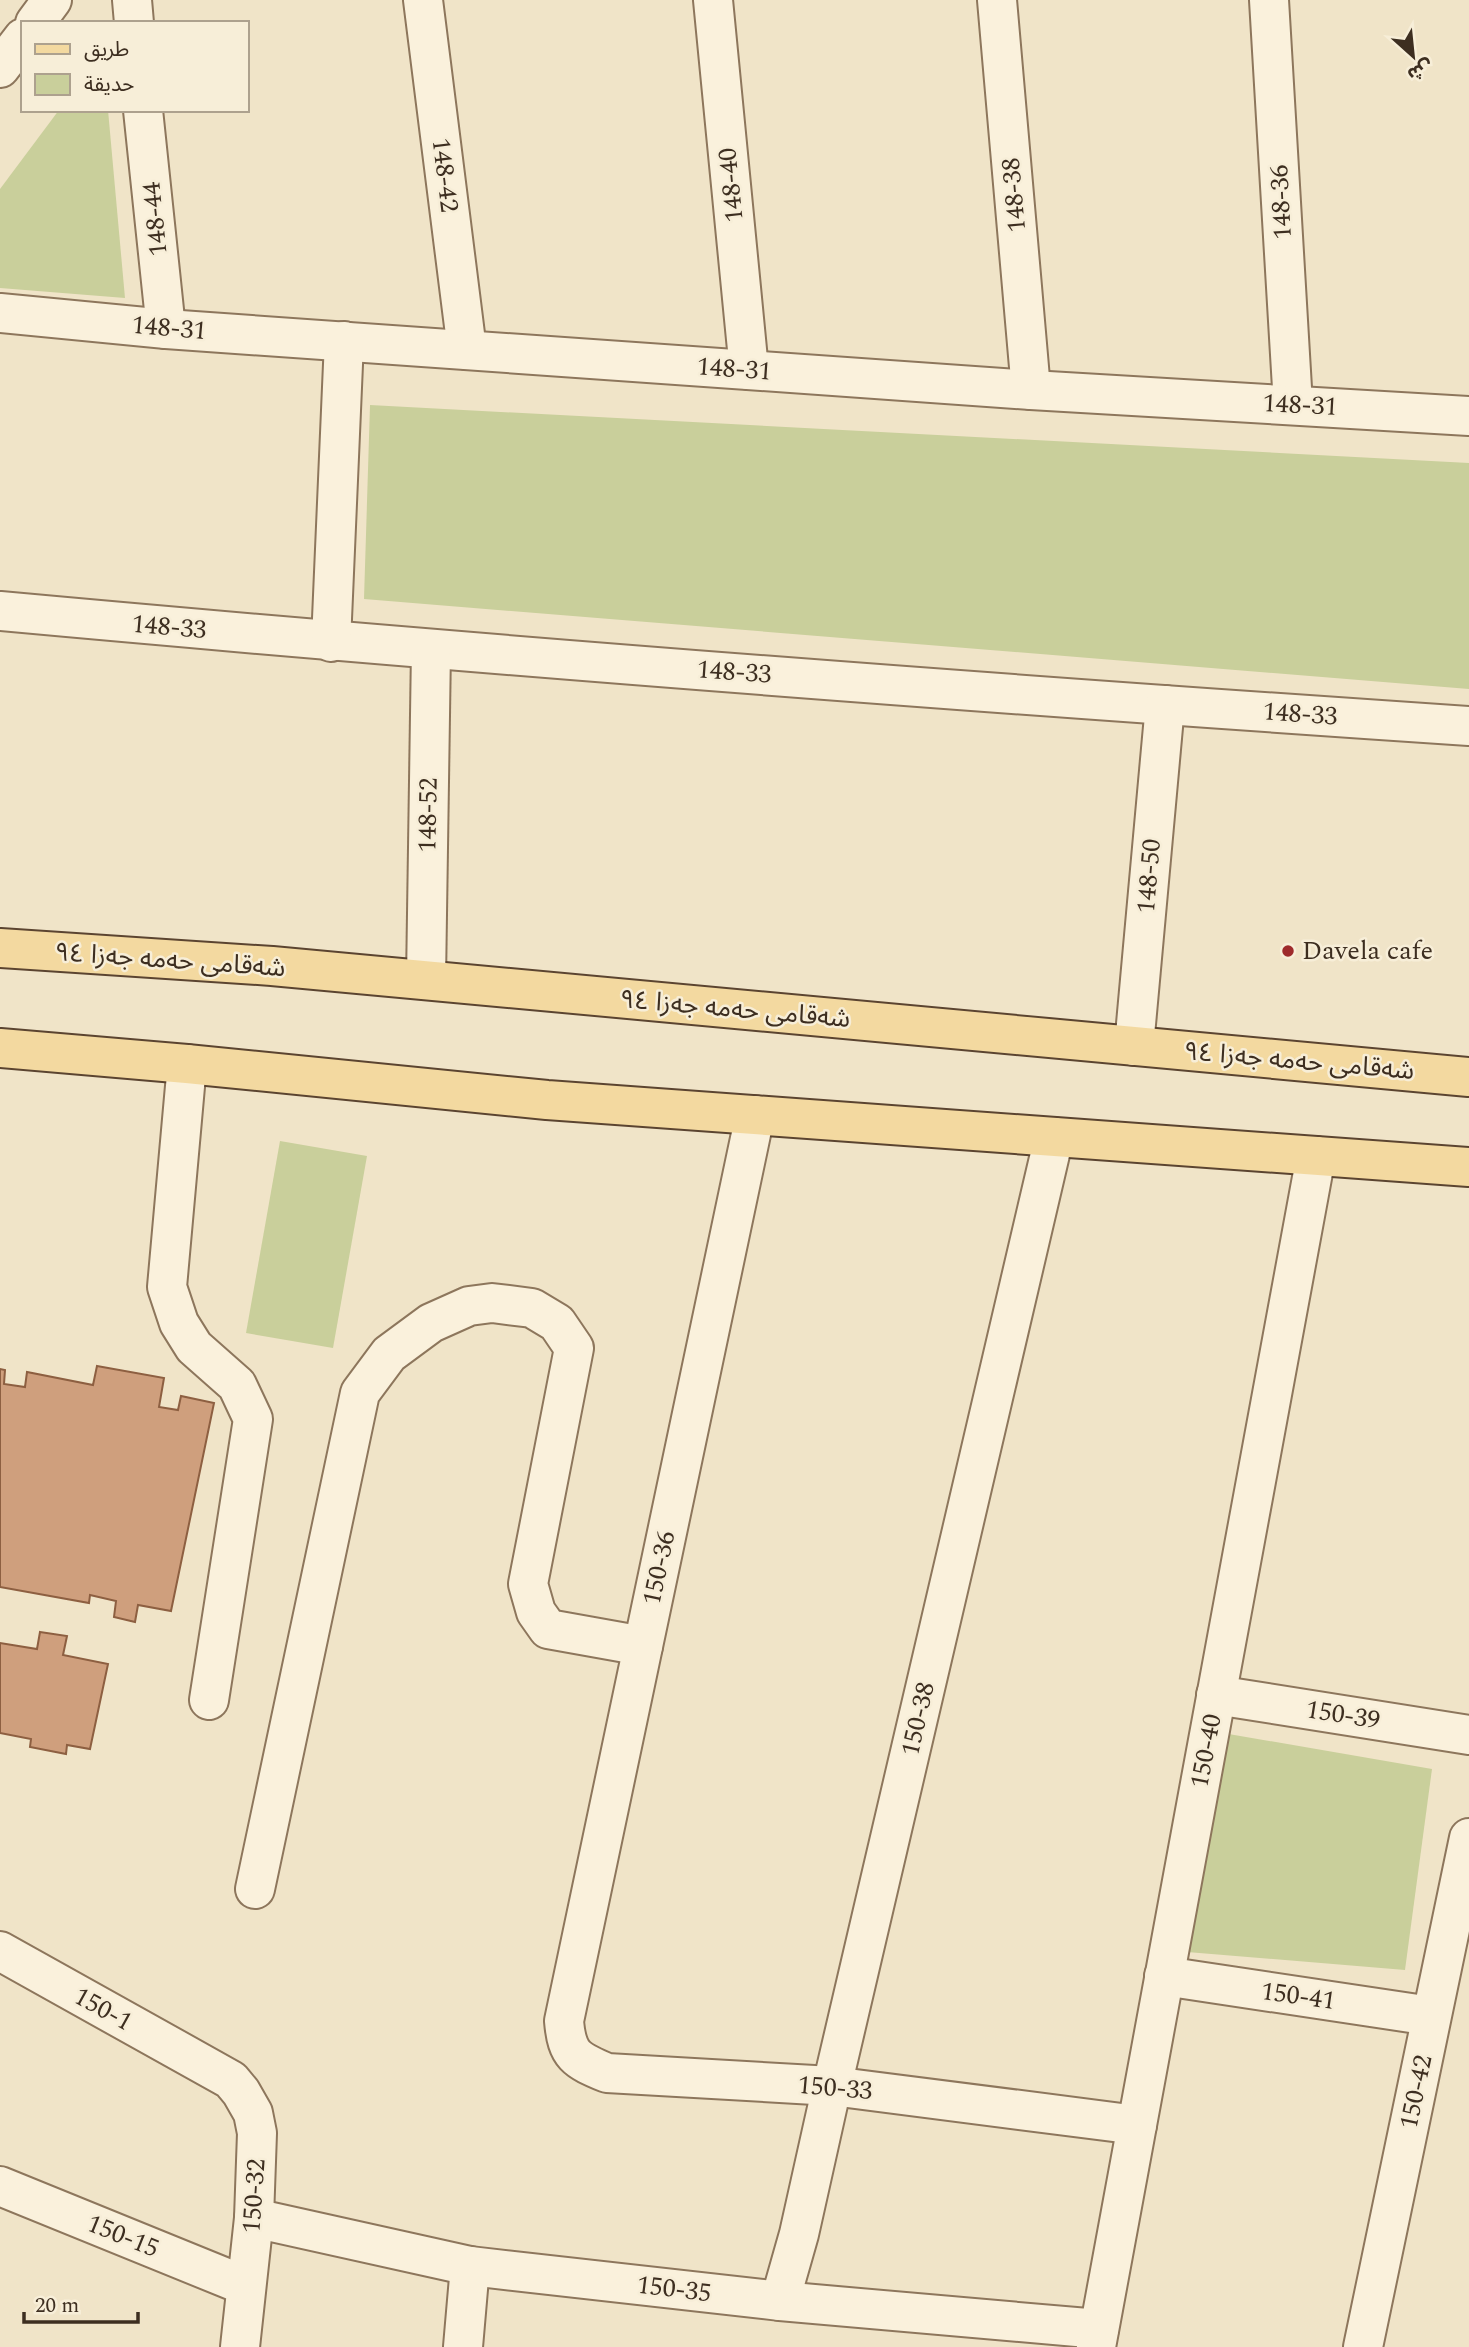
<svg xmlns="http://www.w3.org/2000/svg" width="1469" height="2347" viewBox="0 0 1469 2347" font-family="Spectral,'Noto Sans Arabic',serif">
<rect width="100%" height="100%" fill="#f0e4c8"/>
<g fill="#c9cf9b">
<path d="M59,110H108L125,298L0,288V189Z"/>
<path d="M370,405L1469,463V689L364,599Z"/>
<path d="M280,1141L367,1156L333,1348L246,1333Z"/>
<path d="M1217,1732L1432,1769L1405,1970L1175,1951Z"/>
</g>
<g fill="#cf9f7d" stroke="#8d5f41" stroke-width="2">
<path d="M97,1366L164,1378L159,1407L178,1410L181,1396L214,1403L171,1611L138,1605L135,1622L114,1617L116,1601L90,1595L89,1603L0,1587V1369L5,1370L4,1384L25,1387L27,1372L93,1385Z"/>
<path d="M40,1632L67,1636L63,1655L108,1664L90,1749L67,1745L66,1754L30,1747L31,1739L0,1733V1643L37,1649Z"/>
</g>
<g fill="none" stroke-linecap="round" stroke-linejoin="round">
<g stroke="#8d765c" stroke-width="42">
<g id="minor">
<path d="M132,0L134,23"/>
<path d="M423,0L467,350"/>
<path d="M713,0L749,370"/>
<path d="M997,0L1031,390"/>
<path d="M1269,0L1293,405"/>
<path d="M35,23L52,0"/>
<path d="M0,68L23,38"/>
<path d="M143,110L166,329"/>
<path d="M0,313L166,329L1031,390L1469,416"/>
<path d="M0,611C489,656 979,693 1469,726"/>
<path d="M331,642L344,341"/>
<path d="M426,980L431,649"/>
<path d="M1134,1046L1165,705"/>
<path d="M187,1064L167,1287L179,1323L194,1347L237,1385L253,1419L209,1700"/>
<path d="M755,1115L564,2021C567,2056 576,2060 607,2073L832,2086L1137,2125"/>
<path d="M1216,1695L1469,1735"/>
<path d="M255,1889L360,1393L389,1354L431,1323L469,1306L492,1303L532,1308L557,1323L574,1348L528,1584L536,1612L548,1629L643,1646"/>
<path d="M0,1951L231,2080L241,2092L253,2113L257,2133L254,2218L240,2347"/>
<path d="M1164,1976L1431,2016"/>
<path d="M0,2186L246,2286"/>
<path d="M254,2218L470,2266L780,2301L1099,2329"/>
<path d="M780,2301L799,2234L832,2086L1054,1137"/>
<path d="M463,2347L470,2266"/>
<path d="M1096,2347L1316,1156"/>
<path d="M1363,2347L1469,1838"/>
</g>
</g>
<g stroke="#5b4430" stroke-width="42">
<g id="major">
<path d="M0,948L272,966L1469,1077"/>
<path d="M0,1048L187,1064L547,1100L1469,1167"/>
</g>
</g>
<use href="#minor" stroke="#faf1dc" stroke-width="38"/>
<use href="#major" stroke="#f3d9a0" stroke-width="38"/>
</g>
<circle fill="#9e2a2b" stroke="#f7eed8" stroke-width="2.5" cx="1288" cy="951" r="7"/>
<g text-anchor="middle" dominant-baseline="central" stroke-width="5" stroke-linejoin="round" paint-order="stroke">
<g font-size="26" fill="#3d2e20" stroke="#f7eed8">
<text transform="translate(445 175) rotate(83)">148-42</text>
<text transform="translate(731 185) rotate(-96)">148-40</text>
<text transform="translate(1014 195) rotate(-95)">148-38</text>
<text transform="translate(1281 202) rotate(-93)">148-36</text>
<text transform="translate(155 219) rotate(-96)">148-44</text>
<text transform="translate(169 328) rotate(5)">148-31</text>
<text transform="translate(734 369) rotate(4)">148-31</text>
<text transform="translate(1300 405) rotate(3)">148-31</text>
<text transform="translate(169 627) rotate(5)">148-33</text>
<text transform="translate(734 672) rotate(4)">148-33</text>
<text transform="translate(1300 714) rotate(4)">148-33</text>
<text transform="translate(428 815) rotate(-89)">148-52</text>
<text transform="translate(1149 876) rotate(-85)">148-50</text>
<text transform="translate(170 960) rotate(4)">شەقامی حەمە جەزا ٩٤</text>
<text transform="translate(735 1009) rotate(5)">شەقامی حەمە جەزا ٩٤</text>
<text transform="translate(1299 1061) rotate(5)">شەقامی حەمە جەزا ٩٤</text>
<text transform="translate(659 1568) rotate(-78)">150-36</text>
<text transform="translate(1343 1715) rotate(9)">150-39</text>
<text transform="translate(918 1719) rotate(-77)">150-38</text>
<text transform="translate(1206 1751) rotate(-79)">150-40</text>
<text transform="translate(1298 1996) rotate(8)">150-41</text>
<text transform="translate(103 2009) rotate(29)">150-1</text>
<text transform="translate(835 2088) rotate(5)">150-33</text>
<text transform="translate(1416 2092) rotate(-78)">150-42</text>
<text transform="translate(254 2196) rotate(-86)">150-32</text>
<text transform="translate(123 2236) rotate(22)">150-15</text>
<text transform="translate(674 2289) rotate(7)">150-35</text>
</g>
<g font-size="26" fill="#3d2e20" stroke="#f7eed8" text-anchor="start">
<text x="1302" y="951">Davela cafe</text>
</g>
</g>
<rect x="21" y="21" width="228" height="91" fill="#f7eed8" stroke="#ada18e" stroke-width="2"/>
<rect x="35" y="44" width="35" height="10" fill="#f3d9a0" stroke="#ada18e" stroke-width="2"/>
<text x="84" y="56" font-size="21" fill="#3d2e20">طريق</text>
<rect x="35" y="74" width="35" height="21" fill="#c9cf9b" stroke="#ada18e" stroke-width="2"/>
<text x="84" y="91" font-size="21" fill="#3d2e20">حديقة</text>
<g transform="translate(1413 56) rotate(153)" stroke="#f7eed8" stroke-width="5" paint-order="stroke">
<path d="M0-5L12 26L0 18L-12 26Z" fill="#3d2e20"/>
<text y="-10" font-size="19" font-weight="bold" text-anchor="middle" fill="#3d2e20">ش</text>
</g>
<path d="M24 2312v10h114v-10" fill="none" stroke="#3d2e20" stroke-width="3.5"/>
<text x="35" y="2312" font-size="21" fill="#3d2e20" stroke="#f7eed8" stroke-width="5" paint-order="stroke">20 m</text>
</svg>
